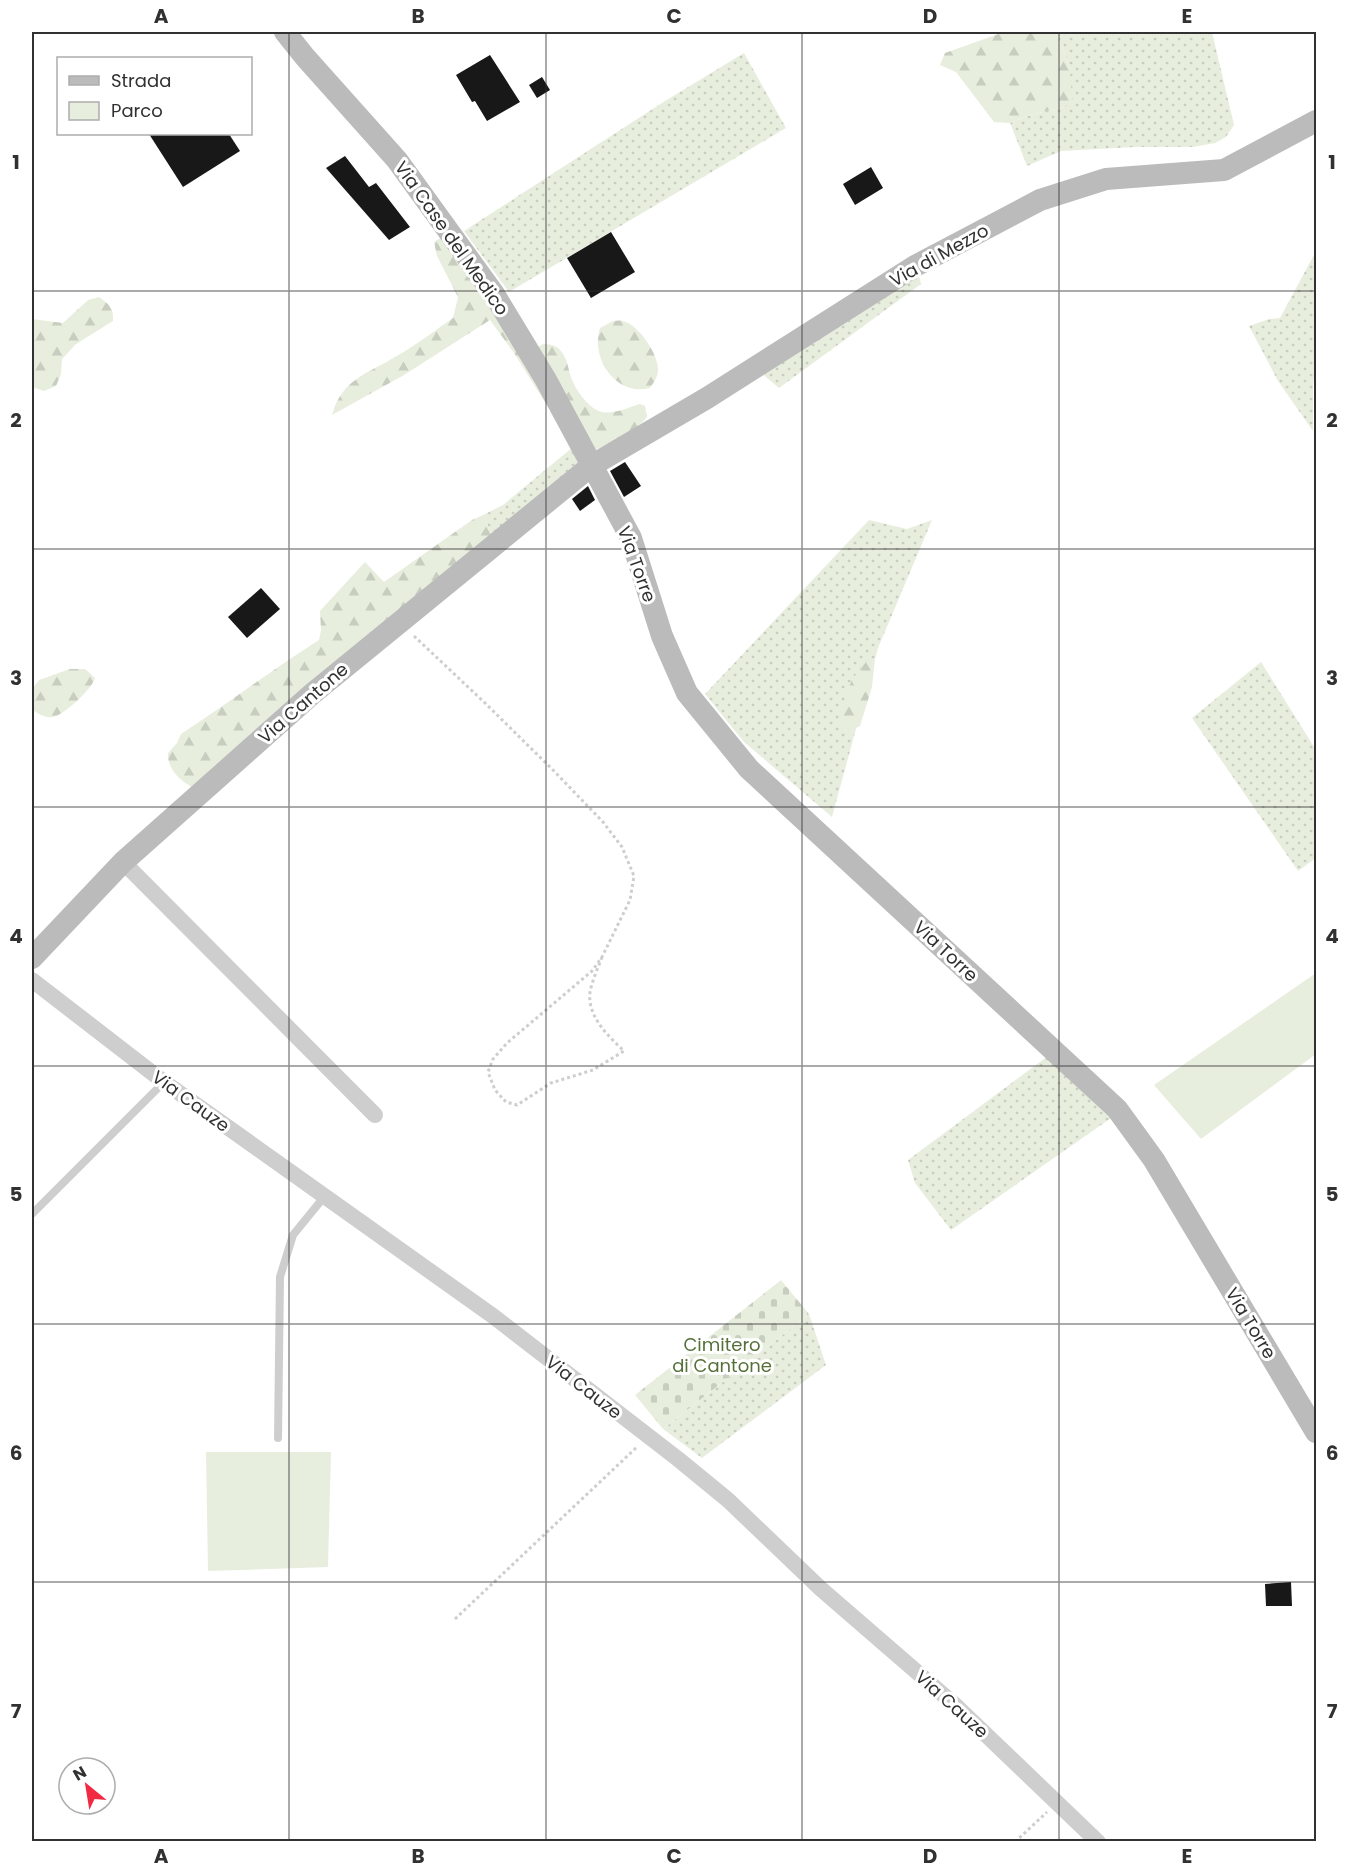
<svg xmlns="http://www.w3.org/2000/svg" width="1348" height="1873" viewBox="0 0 1348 1873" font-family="Poppins,sans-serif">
<defs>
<pattern id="grass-dots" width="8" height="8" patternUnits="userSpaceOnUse" patternTransform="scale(1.5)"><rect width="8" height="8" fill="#e8eede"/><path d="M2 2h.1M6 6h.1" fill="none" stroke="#c7cdbf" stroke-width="1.8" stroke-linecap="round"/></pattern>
<pattern id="forest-firs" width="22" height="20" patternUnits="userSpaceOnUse" patternTransform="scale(1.5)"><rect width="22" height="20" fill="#e8eede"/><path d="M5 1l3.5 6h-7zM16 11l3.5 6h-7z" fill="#c7cdbf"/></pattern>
<pattern id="cemetery-stones" width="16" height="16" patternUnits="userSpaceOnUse" patternTransform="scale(1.5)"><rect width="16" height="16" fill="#e8eede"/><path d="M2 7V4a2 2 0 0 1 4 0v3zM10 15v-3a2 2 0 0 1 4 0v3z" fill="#c7cdbf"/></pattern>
</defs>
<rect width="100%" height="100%" fill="#fff"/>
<g fill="url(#grass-dots)">
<path d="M1057,32H1212L1234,125L1226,137L1215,143L1193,147H1135L1061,151L1027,166L1010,123L1030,115L1064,107L1070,69Z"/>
<path d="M744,53L786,128L509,292L464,231L665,101Z"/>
<path d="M1316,251V362L1313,386V431L1278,381L1249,326L1269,319L1280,318Z"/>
<path d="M919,275L921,284L779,388L761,373Z"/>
<path d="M573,447L578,463L493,538L483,515L503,505Z"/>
<path d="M869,520L907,529L932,520L878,648L832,817L744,742L705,694Z"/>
<path d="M1261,662L1316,750V858L1298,871L1192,718Z"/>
<path d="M1052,1053L1114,1116L951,1230L915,1183L908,1160Z"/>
<path d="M809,1314L826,1365L702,1458L663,1429Z"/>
</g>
<g fill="url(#forest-firs)">
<path d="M1004,32H1057L1070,69L1072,100L1064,107L1030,115L1010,123L994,122L956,72L940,65L945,53Z"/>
<path d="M445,235L500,315L573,447L514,353L490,320L404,375L332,415C342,379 367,374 395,357C415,346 434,331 453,318L458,297L437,256L434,242Z"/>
<path d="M99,297C109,304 114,308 113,321L76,344L62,359L61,374L56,386L44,391L32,387V319L63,323L88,300Z"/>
<path d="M613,321C616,321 619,320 623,321C638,324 659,355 658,370C658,377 654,382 650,388C616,397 590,358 600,328Z"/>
<path d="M543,344C549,344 556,345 560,350C569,359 568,374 574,384C578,393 590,408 599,411C611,416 629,407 640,404L645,406L647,417C633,435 606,444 587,454L533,350Z"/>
<path d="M483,515L493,538L194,788C180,781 167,769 168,753L177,743L181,734C228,703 272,670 319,640L321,630L320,611L365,562L384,582L472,520Z"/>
<path d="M875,659L872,687L860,726L851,731L843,728L838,719L852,679L866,662Z"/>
<path d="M70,669H85L95,678C92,689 64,715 53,717C44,718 38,714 32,709V689L39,680Z"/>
</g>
<path fill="url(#cemetery-stones)" d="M781,1280L809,1314L663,1429L635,1395Z"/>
<g fill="#e8eede">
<path d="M1316,973V1054L1201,1139L1154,1085Z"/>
<path d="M206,1452H331L328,1567L208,1571Z"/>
</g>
<g fill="#181818">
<path d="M490,55L520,102L487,121L475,101L472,102L456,75Z"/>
<path d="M542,77L550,90L537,98L529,85Z"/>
<path d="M149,134H229L240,151L183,187Z"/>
<path d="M345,156L369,187L376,183L410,227L389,240L326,168Z"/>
<path d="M871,167L883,188L855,205L843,184Z"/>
<path d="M611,232L635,272L591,298L567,258Z"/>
<path d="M625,462L641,486L624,497L610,471Z"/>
<path d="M588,486L595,500L580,511L572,499Z"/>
<path d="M261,588L280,609L247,638L228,617Z"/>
<path d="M1291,1582L1292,1606H1266L1265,1584Z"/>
</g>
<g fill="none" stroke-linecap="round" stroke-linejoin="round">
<g stroke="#cecece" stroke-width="3" stroke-dasharray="3 3" stroke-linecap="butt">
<path d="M414,636L485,703L553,770L603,822L622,847L634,876L630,900L602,957L592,971L507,1043L493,1059L488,1072L495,1090L506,1102L517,1105L551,1083L593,1070L624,1051C608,1036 587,1016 590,992C592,981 598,968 602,957"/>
<path d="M455,1619L638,1446"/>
<path d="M1015,1842L1047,1812"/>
</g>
<g stroke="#cecece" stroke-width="8">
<path d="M32,1214L164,1082"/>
<path d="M278,1438L280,1277L293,1235L324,1197"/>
</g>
<g stroke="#cecece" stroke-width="16">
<path d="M123,862L375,1115"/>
<path d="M32,980L164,1082L493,1316L678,1459L728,1500L821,1589L955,1705L1098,1842"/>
</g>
<g stroke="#bbb" stroke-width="22">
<path d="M285,32L305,57L397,160L494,294L546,380L631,538L662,636L687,693L749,769L1117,1109L1154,1160L1316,1432"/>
<path d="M32,958L123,862L312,694L591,466L707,398L915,266L1040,200L1106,179L1224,170L1316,121"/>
</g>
</g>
<path fill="none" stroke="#313131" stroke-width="1.5" stroke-opacity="0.55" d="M289,32V1842M546,32V1842M802,32V1842M1059,32V1842M32,291H1316M32,549H1316M32,807H1316M32,1066H1316M32,1324H1316M32,1582H1316"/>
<g text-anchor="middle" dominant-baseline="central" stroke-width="6" stroke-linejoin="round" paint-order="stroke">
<g font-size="18" fill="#313131" stroke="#fff">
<text transform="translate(452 238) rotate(55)">Via Case del Medico</text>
<text transform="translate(939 255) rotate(-29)">Via di Mezzo</text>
<text transform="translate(637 564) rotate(70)">Via Torre</text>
<text transform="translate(303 703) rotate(-41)">Via Cantone</text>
<text transform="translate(946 951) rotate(43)">Via Torre</text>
<text transform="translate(191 1101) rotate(36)">Via Cauze</text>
<text transform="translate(1251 1323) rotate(59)">Via Torre</text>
<text transform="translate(584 1387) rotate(38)">Via Cauze</text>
<text transform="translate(952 1704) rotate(42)">Via Cauze</text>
</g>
<g font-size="18" fill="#56703a" stroke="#fff">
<text x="722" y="1344">Cimitero<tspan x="722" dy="21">di Cantone</tspan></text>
</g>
</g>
<rect width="1348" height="1873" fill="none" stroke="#ffffff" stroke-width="66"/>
<rect x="57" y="57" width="195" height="78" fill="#ffffff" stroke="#adadad" stroke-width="1.5"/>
<rect x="69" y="76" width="30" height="9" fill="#bbbbbb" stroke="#adadad" stroke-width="1.5"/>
<text x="111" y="87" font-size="18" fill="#313131">Strada</text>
<rect x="69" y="102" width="30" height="18" fill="#e8eede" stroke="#adadad" stroke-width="1.5"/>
<text x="111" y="117" font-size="18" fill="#313131">Parco</text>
<g transform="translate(87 1786) rotate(330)"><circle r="28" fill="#ffffff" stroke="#adadad" stroke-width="1.5"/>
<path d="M0-4.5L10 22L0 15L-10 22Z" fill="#f12943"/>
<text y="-9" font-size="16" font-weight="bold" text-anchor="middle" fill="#313131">N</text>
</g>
<rect x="33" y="33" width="1282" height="1807" fill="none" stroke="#313131" stroke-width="2"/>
<g font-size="20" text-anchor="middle" font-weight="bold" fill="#313131">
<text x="161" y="23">A</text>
<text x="418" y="23">B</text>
<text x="674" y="23">C</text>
<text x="930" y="23">D</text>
<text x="1187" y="23">E</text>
<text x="16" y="169">1</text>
<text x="1332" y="169">1</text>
<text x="16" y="427">2</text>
<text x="1332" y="427">2</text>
<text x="16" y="685">3</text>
<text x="1332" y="685">3</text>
<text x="16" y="943">4</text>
<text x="1332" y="943">4</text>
<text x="16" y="1201">5</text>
<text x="1332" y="1201">5</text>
<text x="16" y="1460">6</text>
<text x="1332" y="1460">6</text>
<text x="16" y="1718">7</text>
<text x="1332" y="1718">7</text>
<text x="161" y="1863">A</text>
<text x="418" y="1863">B</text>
<text x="674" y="1863">C</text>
<text x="930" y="1863">D</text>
<text x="1187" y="1863">E</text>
</g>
</svg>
